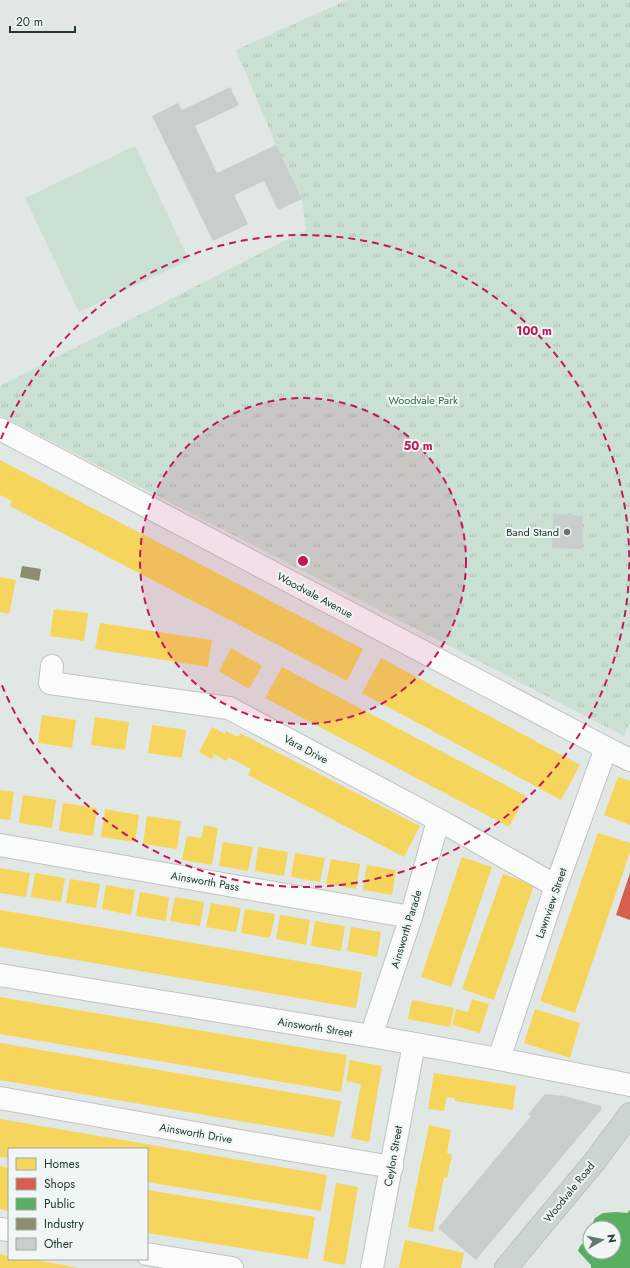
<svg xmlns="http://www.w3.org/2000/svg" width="630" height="1268" viewBox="0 0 630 1268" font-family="Jost,sans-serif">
<defs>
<pattern id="park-tufts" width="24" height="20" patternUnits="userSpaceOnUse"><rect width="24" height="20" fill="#cae0d2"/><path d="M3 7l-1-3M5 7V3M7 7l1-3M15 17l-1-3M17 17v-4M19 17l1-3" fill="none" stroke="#adc1b5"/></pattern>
</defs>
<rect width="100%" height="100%" fill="#e1e7e4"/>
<path fill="#cae0d2" d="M135,146L189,260L79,312L25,198Z"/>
<path fill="url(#park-tufts)" d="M347,0H630V722L624,736L0,415V386L306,230L302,199L276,145L236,50Z"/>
<g fill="#f6d55c">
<path d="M0,460L363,649L347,681L10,506L12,501L0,495Z"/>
<path d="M0,577L16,580L9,614L0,612Z"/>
<path d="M54,609L88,613L84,641L50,636Z"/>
<path d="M100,623L212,640L208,667L95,649Z"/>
<path d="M231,648L262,666L249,689L219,671Z"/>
<path d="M381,658L580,765L561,800L362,693Z"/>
<path d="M282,667L526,796L509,827L265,698Z"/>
<path d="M42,715L76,720L72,748L38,743Z"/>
<path d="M95,717L129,722L125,750L91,745Z"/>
<path d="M152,725L186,730L182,758L148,753Z"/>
<path d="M212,727L225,734L226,731L238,737L240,733L420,826L404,857L248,775L251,769L228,757L226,761L214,754L212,759L199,752Z"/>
<path d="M618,777L630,781V825L604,815Z"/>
<path d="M0,790L14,792L10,820L0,819Z"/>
<path d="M23,795L56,800L52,828L19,823Z"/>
<path d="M63,803L97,808L93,836L59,831Z"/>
<path d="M105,809L139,815L135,842L101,837Z"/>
<path d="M147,816L181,821L177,849L143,844Z"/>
<path d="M204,825L218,828L212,865L182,860L187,836L201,838Z"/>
<path d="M598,833L630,843V852L575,1013L540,1001Z"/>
<path d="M223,842L253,847L248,871L219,866Z"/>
<path d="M258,847L288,852L284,876L255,871Z"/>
<path d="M295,853L325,858L320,882L291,877Z"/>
<path d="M462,857L492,867L451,987L421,977Z"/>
<path d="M331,859L360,864L356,889L326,884Z"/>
<path d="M367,865L396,870L392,895L363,890Z"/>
<path d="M0,868L30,873L26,897L0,893Z"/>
<path d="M35,873L65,878L61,902L31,897Z"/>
<path d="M503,874L534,885L494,1000L462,989Z"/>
<path d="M70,879L100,884L96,908L66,903Z"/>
<path d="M106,885L135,890L131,915L102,909Z"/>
<path d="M140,892L169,897L166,921L136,916Z"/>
<path d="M175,897L204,902L200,926L170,921Z"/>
<path d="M211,903L241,908L236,932L206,927Z"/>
<path d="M245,909L275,914L270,938L241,933Z"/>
<path d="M0,910L362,972L356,1008L0,947Z"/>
<path d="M280,915L310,920L306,945L276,939Z"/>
<path d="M315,921L345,926L341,951L311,946Z"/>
<path d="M351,927L381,932L377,957L347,951Z"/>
<path d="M0,997L347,1055L341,1092L0,1034Z"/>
<path d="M472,999L489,1004L480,1033L452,1025L456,1009L468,1012Z"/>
<path d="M412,1000L454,1008L450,1027L408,1019Z"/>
<path d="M535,1009L580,1023L570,1058L524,1043Z"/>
<path d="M0,1043L341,1101L334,1137L0,1080Z"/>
<path d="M350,1060L382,1066L369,1142L351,1138L361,1084L346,1081Z"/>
<path d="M434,1073L516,1086L513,1110L455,1101V1098L447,1097L444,1111L428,1109Z"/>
<path d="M0,1119L327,1175L321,1211L147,1182V1149H9V1158L0,1157Z"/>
<path d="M429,1125L451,1130L447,1153L452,1155L447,1178L444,1177L433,1232L408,1227Z"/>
<path d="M0,1166L9,1168V1211L0,1209Z"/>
<path d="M336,1183L358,1187L345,1265L323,1261Z"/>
<path d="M147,1190L315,1217L308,1259L147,1233Z"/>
<path d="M405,1240L464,1253L461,1268H399Z"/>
<path d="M0,1254L9,1256V1259H31L79,1268H0Z"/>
</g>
<path fill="#d6604d" d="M630,873V920L616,915Z"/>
<path fill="#5aae61" d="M630,1210V1268H591V1265L578,1251L580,1246L590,1237V1252H614V1228H590L595,1218L603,1213L616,1212L627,1213Z"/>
<path fill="#8c8c6e" d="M22,566L41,569L39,581L20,577Z"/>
<g fill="#c8cecc">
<path d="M230,87L239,105L195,126L217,173L276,145L302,199L278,210L264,181L234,195L248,224L213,241L152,116L178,103L182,110Z"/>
<path d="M553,514L583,516L582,549L552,548Z"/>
<path d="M545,1094L565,1096L601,1106L602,1109L476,1260L438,1228L531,1116L528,1114Z"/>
</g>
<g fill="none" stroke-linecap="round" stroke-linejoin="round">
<g stroke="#bec3c1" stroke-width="24">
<g id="minor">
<path d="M0,429L606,748L630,760"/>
<path d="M52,666L50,683L229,708L448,825L556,886"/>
<path d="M0,845L411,917"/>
<path d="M0,975L371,1036L499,1059L630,1085"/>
<path d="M371,1036L411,917L438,821"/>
<path d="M499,1059L556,886L606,748"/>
<path d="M0,1098L251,1143L392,1167"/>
<path d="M0,1229L9,1230"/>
<path d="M147,1254L232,1268"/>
<path d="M372,1268L414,1044"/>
</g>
</g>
<g stroke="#bcc3c1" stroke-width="24">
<path id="major" d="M506,1268L595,1161L630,1114"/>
</g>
<use href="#minor" stroke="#fafbfb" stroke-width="22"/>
<use href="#major" stroke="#ccd4d2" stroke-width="22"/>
</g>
<circle cx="303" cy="561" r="163" fill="#c2185b" fill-opacity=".12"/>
<g fill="none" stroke="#c2185b" stroke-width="2" stroke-dasharray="7 5">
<circle cx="303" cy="561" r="163"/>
<path d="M1 439A326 326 0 1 1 1 683"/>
</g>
<circle fill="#647572" stroke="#eff6f3" stroke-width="1.5" cx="567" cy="532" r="4"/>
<g text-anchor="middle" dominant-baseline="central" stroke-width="4" stroke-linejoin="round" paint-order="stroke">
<g font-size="11" fill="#2d6d4a" stroke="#eff6f3">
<text x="423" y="400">Woodvale Park</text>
</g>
<g font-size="11" fill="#213834" stroke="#eff6f3" text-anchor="end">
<text x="559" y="532">Band Stand</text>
</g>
<g font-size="11" fill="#213834" stroke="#eff6f3">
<text transform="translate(315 595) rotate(28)">Woodvale Avenue</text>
<text transform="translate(306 749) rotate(28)">Vara Drive</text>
<text transform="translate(205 881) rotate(10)">Ainsworth Pass</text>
<text transform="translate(551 903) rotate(-71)">Lawnview Street</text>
<text transform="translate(406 929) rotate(-73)">Ainsworth Parade</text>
<text transform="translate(315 1027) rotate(9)">Ainsworth Street</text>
<text transform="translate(196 1133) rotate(10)">Ainsworth Drive</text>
<text transform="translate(393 1156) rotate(-80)">Ceylon Street</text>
<text transform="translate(569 1192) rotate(-51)">Woodvale Road</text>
</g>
</g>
<circle cx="303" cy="561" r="6" fill="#c2185b" stroke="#eff6f3" stroke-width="2"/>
<g font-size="12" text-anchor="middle" font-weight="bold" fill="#c2185b" stroke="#eff6f3" stroke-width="4" stroke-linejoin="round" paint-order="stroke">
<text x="534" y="335">100 m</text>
<text x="418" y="450">50 m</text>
</g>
<rect x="8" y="1148" width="140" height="112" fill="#eff6f3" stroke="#9daaa7"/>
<rect x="16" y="1158" width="20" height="12" fill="#f6d55c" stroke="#9daaa7"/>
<text x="44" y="1168" font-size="12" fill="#213834">Homes</text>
<rect x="16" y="1178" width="20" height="12" fill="#d6604d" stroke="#9daaa7"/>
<text x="44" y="1188" font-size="12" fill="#213834">Shops</text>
<rect x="16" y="1198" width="20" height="12" fill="#5aae61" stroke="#9daaa7"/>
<text x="44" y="1208" font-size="12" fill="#213834">Public</text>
<rect x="16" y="1218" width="20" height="12" fill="#8c8c6e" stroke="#9daaa7"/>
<text x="44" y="1228" font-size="12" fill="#213834">Industry</text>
<rect x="16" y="1238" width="20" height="12" fill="#c8cecc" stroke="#9daaa7"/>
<text x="44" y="1248" font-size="12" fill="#213834">Other</text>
<g transform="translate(602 1240) rotate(81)"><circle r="19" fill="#eff6f3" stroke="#9daaa7"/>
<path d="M0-3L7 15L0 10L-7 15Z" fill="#647572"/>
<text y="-6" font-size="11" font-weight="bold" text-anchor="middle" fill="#213834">N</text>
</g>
<path d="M10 26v6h65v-6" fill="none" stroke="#213834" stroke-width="2"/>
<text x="16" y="26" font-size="12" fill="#213834" stroke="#eff6f3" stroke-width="3" paint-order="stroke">20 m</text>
</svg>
